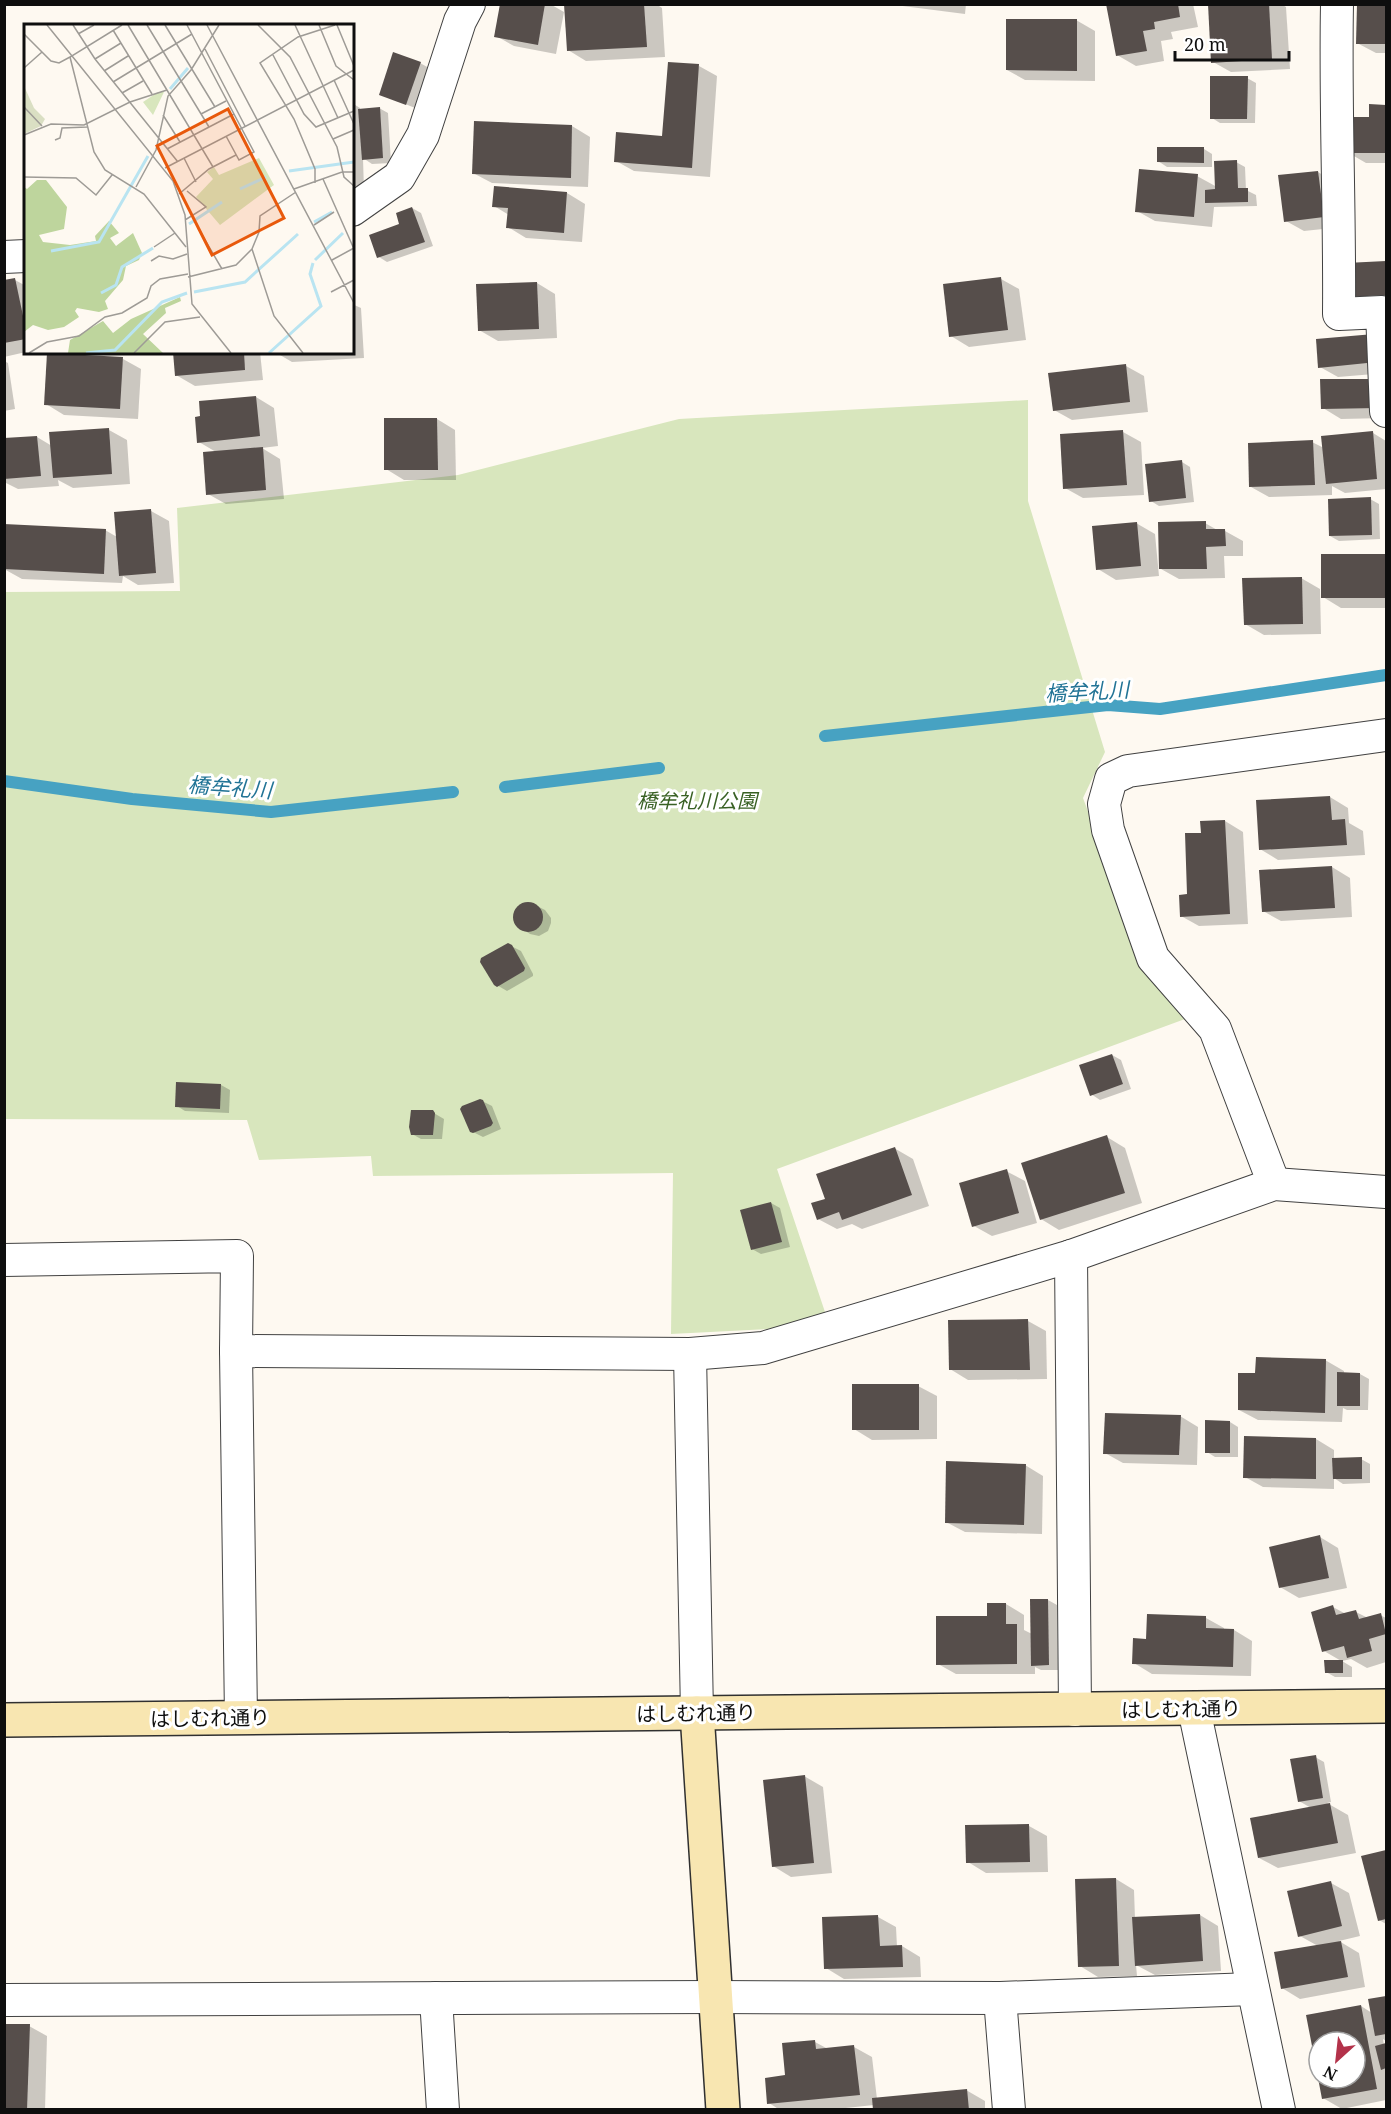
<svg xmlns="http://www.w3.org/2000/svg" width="1391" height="2114" viewBox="0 0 1391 2114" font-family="'Noto Serif','Noto Sans JP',serif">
<rect width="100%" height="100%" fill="#fef9f1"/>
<path fill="#d8e6bd" d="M1028,400V501L1105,752L1083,798L1147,971L1185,1019L777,1169L826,1315L768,1329L671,1334L673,1173L373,1176L371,1156L259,1160L247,1120L5,1119L4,592L180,591L177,508L458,475L679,419Z"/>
<g fill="#0003">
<path d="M501,4H550L564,12L556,54L514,46L496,36Z"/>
<path d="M565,4H656L662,8L665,57L586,61L568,50Z"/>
<path d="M887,4H966L965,14Z"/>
<path d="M1107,4H1193L1198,27L1171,32L1173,39L1161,41L1164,61L1136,66L1117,55Z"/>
<path d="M1209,4H1281L1286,7L1290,69L1231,72L1213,62Z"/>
<path d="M1358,4H1386V53H1376L1357,43Z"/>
<path d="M1076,20L1095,31V81L1025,80L1007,70Z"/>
<path d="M420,63L429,68L415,108L381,94Z"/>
<path d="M699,66L717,76L710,177L634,171L616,161L663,138Z"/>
<path d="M1247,78L1256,83L1255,123H1220L1212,118Z"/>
<path d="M352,103L360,108V110L379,108L388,113L391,163L372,164L363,158L364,191H352Z"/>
<path d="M1371,106H1386V163H1366L1347,152L1371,119Z"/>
<path d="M475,122L572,126L590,137L588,187L492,183L473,173Z"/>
<path d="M1204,149L1212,154V167H1167L1158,161Z"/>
<path d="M1236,162L1245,167L1246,190L1256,195L1257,206L1214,207L1212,227L1155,221L1137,211L1197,176L1217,187Z"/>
<path d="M1318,172L1336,183L1342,227L1304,231L1286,221Z"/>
<path d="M567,193L585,204L582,242L526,238L508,227L509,215L494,206Z"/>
<path d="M412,208L421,213L433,246L387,262L379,257Z"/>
<path d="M1386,262V306L1349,296L1347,264Z"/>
<path d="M1001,279L1019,289L1026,340L969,347L951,336Z"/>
<path d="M15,280L26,286V352L4,357V282Z"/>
<path d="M537,283L555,294L557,338L498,341L479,330Z"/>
<path d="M352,304L361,308L364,358L292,362L275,352H352Z"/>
<path d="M1386,343V373L1338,377L1320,367Z"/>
<path d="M174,352H260L263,380L195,386L176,375Z"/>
<path d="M123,359L141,369L138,419L64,415L46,404Z"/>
<path d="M4,361L8,363L15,409L4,411Z"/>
<path d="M1126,366L1144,376L1148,412L1072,420L1054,410Z"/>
<path d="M1377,380L1386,418L1341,419L1323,408Z"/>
<path d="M256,397L274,408L278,446L262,448L280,459L284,499L226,504L208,494L216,452L199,442Z"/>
<path d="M437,419L455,430L456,480H404L386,469Z"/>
<path d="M109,430L127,440L130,484L73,488L58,480L59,486L18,489L4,482V440L37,437L52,446Z"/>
<path d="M1123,432L1141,442L1144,495L1083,498L1065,488Z"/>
<path d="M1373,433L1386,441V489L1345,493L1332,486V495L1269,497L1251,487L1312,442L1324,448Z"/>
<path d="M1182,462L1190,467L1194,502L1159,506L1151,501Z"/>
<path d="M1370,499L1379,504L1380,539L1339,541L1330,536Z"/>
<path d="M151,511L169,521L174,583L138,585L123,576L122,583L22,579L4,569L105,530L117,537Z"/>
<path d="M1136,523L1155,534L1159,576L1116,580L1098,569Z"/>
<path d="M1205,523L1219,531H1225L1243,541V556H1224L1225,578L1179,579L1161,569Z"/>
<path d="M1323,555L1386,556V608H1341L1323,597Z"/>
<path d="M1301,578L1320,589L1321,634L1264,635L1245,624Z"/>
<path d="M1330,797L1348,808L1349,823L1363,831L1365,855L1278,860L1260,849Z"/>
<path d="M1225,821L1243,832L1248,924L1199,926L1181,916Z"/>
<path d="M1332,867L1350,878L1352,917L1281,921L1263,911Z"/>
<path d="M531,903L545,910L551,918V923L548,931L539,936L530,934L521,928L515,921V911L522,904Z"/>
<path d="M511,946L521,951L533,974V976L507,991L495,984Z"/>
<path d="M1112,1055L1121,1060L1131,1089L1100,1100L1091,1094Z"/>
<path d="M221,1085L230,1090L229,1113L185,1111L177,1106Z"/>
<path d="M482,1101L492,1106L501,1129L483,1137L471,1131Z"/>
<path d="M432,1112L444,1119L442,1139H421L412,1134Z"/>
<path d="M1107,1137L1125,1148L1142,1203L1059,1230L1041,1219Z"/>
<path d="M894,1148L913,1159L929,1206L862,1229L852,1224L837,1229L818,1219L827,1199Z"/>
<path d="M1006,1171L1025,1181L1037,1223L992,1236L974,1226Z"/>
<path d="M771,1203L780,1208L790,1247L761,1254L752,1249Z"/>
<path d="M1028,1321L1046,1331L1047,1379L968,1380L950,1369Z"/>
<path d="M1325,1360L1344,1371V1374H1360L1369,1379L1368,1410H1347L1343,1408L1342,1422L1258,1420L1239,1410L1257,1375Z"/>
<path d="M918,1386L937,1396V1439L872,1440L854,1429Z"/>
<path d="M1180,1416L1198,1427L1197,1465L1123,1463L1105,1453Z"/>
<path d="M1230,1422L1238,1427V1457H1215L1207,1452Z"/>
<path d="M1316,1439L1334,1450V1459H1361L1370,1464V1483L1343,1484L1334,1478V1489L1263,1487L1245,1477Z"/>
<path d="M1025,1465L1043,1476L1042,1534L965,1532L946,1522Z"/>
<path d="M1320,1537L1338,1548L1347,1588L1299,1598L1280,1587Z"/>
<path d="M1048,1600L1057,1605L1058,1670H1041L1035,1667V1674H956L938,1664L1006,1604L1024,1615V1630L1032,1634Z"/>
<path d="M1333,1607L1346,1614L1356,1612L1368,1618L1380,1615L1386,1618V1662L1367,1668L1351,1659L1342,1661L1352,1667V1677H1335L1326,1672L1343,1662L1324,1651Z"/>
<path d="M1206,1618L1224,1628V1630H1234L1252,1641L1251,1676L1152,1674L1134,1663L1147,1640Z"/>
<path d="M1315,1757L1324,1762L1331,1802L1327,1803L1348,1815L1356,1853L1278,1868L1259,1858L1311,1808L1299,1801Z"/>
<path d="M804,1776L823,1787L832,1873L791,1877L773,1866Z"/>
<path d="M1029,1826L1047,1836L1048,1872L986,1873L968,1862Z"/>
<path d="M1386,1851V1924L1379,1920L1363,1857Z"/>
<path d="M1116,1879L1134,1890L1135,1919L1200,1915L1218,1926L1221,1971L1155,1975L1136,1965L1137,1976L1098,1977L1080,1966Z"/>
<path d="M1331,1883L1349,1893L1360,1936L1339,1941L1359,1953L1365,1987L1300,1999L1282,1988L1318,1946L1300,1936Z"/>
<path d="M878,1917L896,1927L897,1947L902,1946L920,1957L921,1977L844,1979L826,1968Z"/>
<path d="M1386,1997V2041L1383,2039L1384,2045H1386V2100L1342,2109L1323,2098L1320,2078H1355V2042H1319V2075L1308,2016L1361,2006L1372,2013L1370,2000Z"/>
<path d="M4,2025L29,2026L47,2036L45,2110H4Z"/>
<path d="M815,2042L828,2049L854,2047L872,2057L877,2099L966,2090L985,2101V2110H875L874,2105L827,2110H780L769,2103Z"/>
</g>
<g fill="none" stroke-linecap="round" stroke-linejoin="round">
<g stroke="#47a2c2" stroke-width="12">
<path d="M825,736L1108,705L1160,709L1386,675"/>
<path d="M4,781L132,799L271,812L453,792"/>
<path d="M505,787L659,768"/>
</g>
</g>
<g fill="#564e4b">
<path d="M500,4H545L538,45L494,37Z"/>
<path d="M564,4H644L647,47L567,51Z"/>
<path d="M1106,4H1178L1180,17L1154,22L1155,29L1143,31L1147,51L1116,56Z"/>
<path d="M1208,4H1269L1272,59L1211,63Z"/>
<path d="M1357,4H1386V44H1356Z"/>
<path d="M1006,19H1077V71L1006,70Z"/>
<path d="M393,52L421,62L406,105L379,95Z"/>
<path d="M668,62L699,64L692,168L614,162L616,132L662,136Z"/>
<path d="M1210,76H1248L1247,119H1210Z"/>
<path d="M1369,104L1386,105V153H1346V117H1369Z"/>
<path d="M380,107L383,158L362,160L358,109Z"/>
<path d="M474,121L572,125L571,178L472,174Z"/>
<path d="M1157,147H1204V163L1157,162Z"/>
<path d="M1237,160L1238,188H1248V202L1205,203V190L1215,189L1214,161Z"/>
<path d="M1139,169L1198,174L1194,217L1135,212Z"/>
<path d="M1318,171L1324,217L1284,222L1278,175Z"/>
<path d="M494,186L567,192L564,233L506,228L508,208L492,207Z"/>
<path d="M412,207L425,242L377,258L369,235L399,224L396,213Z"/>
<path d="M1386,261V295L1348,297L1346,263Z"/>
<path d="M1001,277L1008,330L949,337L943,284Z"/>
<path d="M15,278L26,330V339L4,343V280Z"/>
<path d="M537,282L539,329L478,331L476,284Z"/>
<path d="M1374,334L1377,362L1318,368L1316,339Z"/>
<path d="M173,352H244L245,370L175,376Z"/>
<path d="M47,353L123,357L120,409L44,405Z"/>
<path d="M1126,364L1130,402L1053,411L1048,373Z"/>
<path d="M1320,379H1378V408L1321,409Z"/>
<path d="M256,396L260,436L197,443L195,417L200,416L199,401Z"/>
<path d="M384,418H437L438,470H384Z"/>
<path d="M109,428L112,474L53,478L49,432Z"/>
<path d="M1123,430L1127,485L1063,489L1060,434Z"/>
<path d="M1373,431L1377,479L1326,484L1321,436Z"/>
<path d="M37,436L41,476L4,479V438Z"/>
<path d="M1313,440L1315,485L1249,487L1248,443Z"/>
<path d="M263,447L266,490L206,495L203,452Z"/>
<path d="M1182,460L1186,498L1149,502L1145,464Z"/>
<path d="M1371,497L1372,535L1329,536L1328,499Z"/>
<path d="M151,509L156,573L119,576L114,512Z"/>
<path d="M1206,521V529H1225L1226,546L1206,547L1207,569H1159L1158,522Z"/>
<path d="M1137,522L1141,566L1096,570L1092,526Z"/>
<path d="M4,524L106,529L104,574L4,569Z"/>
<rect x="1321" y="554" width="65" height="44"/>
<path d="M1302,577L1303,624L1244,625L1242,578Z"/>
<path d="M1330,796L1332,820L1345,819L1347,845L1259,850L1256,800Z"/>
<path d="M1225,820L1230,914L1180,917L1179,895L1187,894L1185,833H1201L1200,821Z"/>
<path d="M1332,866L1335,908L1262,912L1259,870Z"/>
<circle cx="528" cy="917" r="15"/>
<path d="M508,943L512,945L525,968L524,971L497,987L494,985L480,962L481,958Z"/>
<path d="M1112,1054L1123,1084L1090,1096L1079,1065Z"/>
<path d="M176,1082L221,1084L220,1109L175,1107Z"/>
<path d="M480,1099L483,1100L493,1123L491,1126L473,1133L470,1132L460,1109L462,1106Z"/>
<path d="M411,1110H433L435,1113L433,1135H411L409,1127Z"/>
<path d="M1107,1135L1125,1193L1040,1220L1021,1163Z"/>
<path d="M895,1147L912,1195L842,1220L839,1212L817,1220L811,1203L825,1199L816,1174Z"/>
<path d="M1007,1169L1019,1213L972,1227L959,1183Z"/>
<path d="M771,1202L782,1242L751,1250L740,1210Z"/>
<path d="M1028,1319L1030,1370H949L948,1320Z"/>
<path d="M1256,1357L1326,1359L1325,1413L1238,1410V1373H1255Z"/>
<path d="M1337,1372L1360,1373V1406H1337Z"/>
<rect x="852" y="1384" width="67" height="46"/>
<path d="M1105,1413L1181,1415L1179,1455L1103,1454Z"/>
<path d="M1205,1420L1230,1421V1453H1205Z"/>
<path d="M1244,1436L1316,1438V1479L1243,1478Z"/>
<path d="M1362,1457V1479H1333L1332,1458Z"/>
<path d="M946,1461L1026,1464L1024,1525L945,1523Z"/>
<path d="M1320,1535L1329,1578L1279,1588L1269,1547Z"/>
<path d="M1030,1599H1048L1049,1665L1031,1666Z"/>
<path d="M987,1603H1006V1624H1017V1664L936,1665V1616H987Z"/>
<path d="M1333,1605L1336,1615L1356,1610L1359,1619L1381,1613L1386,1634L1369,1639L1372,1651L1347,1658L1344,1646L1322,1652L1311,1612Z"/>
<path d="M1147,1614L1206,1616V1628L1234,1629L1233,1667L1132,1664L1133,1638L1146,1639Z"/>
<path d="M1324,1660H1343V1673H1325Z"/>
<path d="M1316,1755L1323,1798L1298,1802L1290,1759Z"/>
<path d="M805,1775L814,1863L772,1867L763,1780Z"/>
<path d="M1330,1803L1338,1843L1258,1858L1250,1818Z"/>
<path d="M1029,1824L1030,1862L966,1863L965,1825Z"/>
<path d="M1386,1850V1919L1378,1921L1361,1856Z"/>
<path d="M1116,1878L1119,1966L1078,1967L1075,1879Z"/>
<path d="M1331,1881L1342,1926L1298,1937L1287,1891Z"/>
<path d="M1200,1914L1203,1961L1135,1966L1132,1917Z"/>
<path d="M878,1915L880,1946L902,1945L903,1967L824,1969L822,1917Z"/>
<path d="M1341,1941L1348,1977L1281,1989L1274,1952Z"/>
<path d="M1386,1996V2034L1375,2036L1368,1999Z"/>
<path d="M1361,2005L1377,2089L1322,2099L1318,2078H1355V2042H1319L1318,2077L1306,2015Z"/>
<path d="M4,2024H30L27,2110L4,2109Z"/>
<path d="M815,2040L816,2049L854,2045L860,2095L767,2104L765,2078L785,2075L782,2043Z"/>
<path d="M1386,2043V2068L1381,2070L1375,2046Z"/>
<path d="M967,2089L969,2110H873L872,2098Z"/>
</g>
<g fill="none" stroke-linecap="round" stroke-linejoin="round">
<g stroke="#414141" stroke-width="34">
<g id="street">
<path d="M1337,4C1335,108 1340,211 1339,314L1382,312L1386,411"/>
<path d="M352,210L399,177L423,135L460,21L469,4"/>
<path d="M4,257L26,256"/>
<path d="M1274,1184L1215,1029L1153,958L1108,830L1104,804L1111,779L1128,771L1386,735"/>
<path d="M1071,1256L1075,1710"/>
<path d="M4,1260L237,1256L236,1351L241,1718"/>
<path d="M236,1351L690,1354L763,1348L1071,1256L1274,1184L1386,1192"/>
<path d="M690,1354L697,1713"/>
<path d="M1194,1709L1279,2110"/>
<path d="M436,1998L443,2110"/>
<path d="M1000,1998L1009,2110"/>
<path d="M4,2000L714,1997L1000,1998L1253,1989"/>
</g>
</g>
<g stroke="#303030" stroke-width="36">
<g id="secondary">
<path d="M697,1713L723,2110"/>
<path d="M4,1720L1386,1706"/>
</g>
</g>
<use href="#street" stroke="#fff" stroke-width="32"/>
<use href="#secondary" stroke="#f8e6b1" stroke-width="33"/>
</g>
<g text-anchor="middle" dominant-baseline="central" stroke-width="6" stroke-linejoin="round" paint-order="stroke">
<g font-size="20" font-style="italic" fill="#396124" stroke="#fff">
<text x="697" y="800">橋牟礼川公園</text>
</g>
<g font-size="20" fill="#0e0e0e" stroke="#fff">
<text transform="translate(1181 1709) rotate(-1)">はしむれ通り</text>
<text transform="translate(696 1713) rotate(-1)">はしむれ通り</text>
<text transform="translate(210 1718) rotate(-1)">はしむれ通り</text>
</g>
<g font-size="21" font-style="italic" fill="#227496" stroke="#fff">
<text transform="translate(1087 691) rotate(-3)">橋牟礼川</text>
<text transform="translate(230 787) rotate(4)">橋牟礼川</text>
</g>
</g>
<g transform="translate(24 24)">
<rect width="330" height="330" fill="#fef9f1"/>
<path d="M134,68H140L129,91L119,78ZM235,134L250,161L196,201L172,173L189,155L183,148L190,143L195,151Z" fill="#d8e6bd"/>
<path d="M13,156H22L43,183L40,205L15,211L19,218L46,221L72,217L71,212L85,197L95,209L86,214L92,222L109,209L118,229L115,236L102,242L99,256L81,277L84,285L75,288L53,284L51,287L55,293L40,303L24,306L9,301L0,308V163L3,165ZM156,273L157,277L141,284L142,289L119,310L139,329H44L46,316L79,297L89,309L107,295Z" fill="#bed59d"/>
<path d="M0,62L10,84L21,95L17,102L0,110Z" fill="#dadfc3"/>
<path fill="none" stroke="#b9e4f1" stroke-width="3" d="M146,65L164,44M265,147L330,138M216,165L242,153M290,198L308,188M165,200L198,178M27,227L75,218L124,132M291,236L319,209M170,268L221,258L274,210M77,269L92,261L98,243L129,224M62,329L91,326L138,278L163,269M245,329L297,282L286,250L289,239"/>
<path fill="none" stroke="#9e9b96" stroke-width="1.5" d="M23,1L149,157L161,191L168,280L207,329M49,1L71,35L154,138M98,1L46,33L70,128L81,146L120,170L162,223M104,1L189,143M123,1L185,103M141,1L191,83M163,1L230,128L215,136L202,112M183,1L330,279M234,1L266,33L313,123L320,153L330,162M271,1L314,94M295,1L312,42L330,56M313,1L330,42M89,6L128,70M0,10L27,37L35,39L46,33M54,10L70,1M181,25L221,102M249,31L280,90L292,103L330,87M71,35L97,19M0,44L18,28M80,47L104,32M310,56L330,100M89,58L168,10M98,69L119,57M0,83L18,102M177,90L202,77M139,91L156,118M0,111L27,100L60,101L106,78L143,66M309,115L330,106M31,116L36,114L38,104L63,103M143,125L210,90M160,134L172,158M141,144L330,46M0,153L52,154L72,171L88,151M299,155L330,225M291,159V145L270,95L236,39L274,13L311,1M112,163L132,126L144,72L167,46L195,1M270,165L318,148H330M272,168L236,192L235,208L228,225L250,292L279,329M155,170L185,145L212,131M161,196L182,183L163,167M290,201L310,188M174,204L198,245M130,223L151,209M308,236L330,224M127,237L135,232L149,235L163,230M164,253L212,241L228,225M307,268L330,256M5,329L23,318L55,312L81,293L98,289L123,274L127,262L136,255L164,250M110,329L141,298L176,293"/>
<path fill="#e8590c" fill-opacity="0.15" stroke="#e8590c" stroke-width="3" d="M204,85L260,194L188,231L133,122Z"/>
<rect width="330" height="330" fill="none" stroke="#0e0e0e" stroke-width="3"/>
</g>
<rect width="1391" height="2114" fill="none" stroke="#0e0e0e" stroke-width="12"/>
<g transform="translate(1337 2060) rotate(207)"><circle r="28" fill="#ffffff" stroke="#9f9f9f" stroke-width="1.5"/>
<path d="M0-4.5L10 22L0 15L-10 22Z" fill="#b3324a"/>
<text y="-9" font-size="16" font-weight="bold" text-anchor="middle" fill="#0e0e0e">N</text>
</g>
<path d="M1175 51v9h114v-9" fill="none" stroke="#0e0e0e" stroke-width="3"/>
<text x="1184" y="51" font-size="18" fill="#0e0e0e" stroke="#ffffff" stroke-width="4.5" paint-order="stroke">20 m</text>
</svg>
